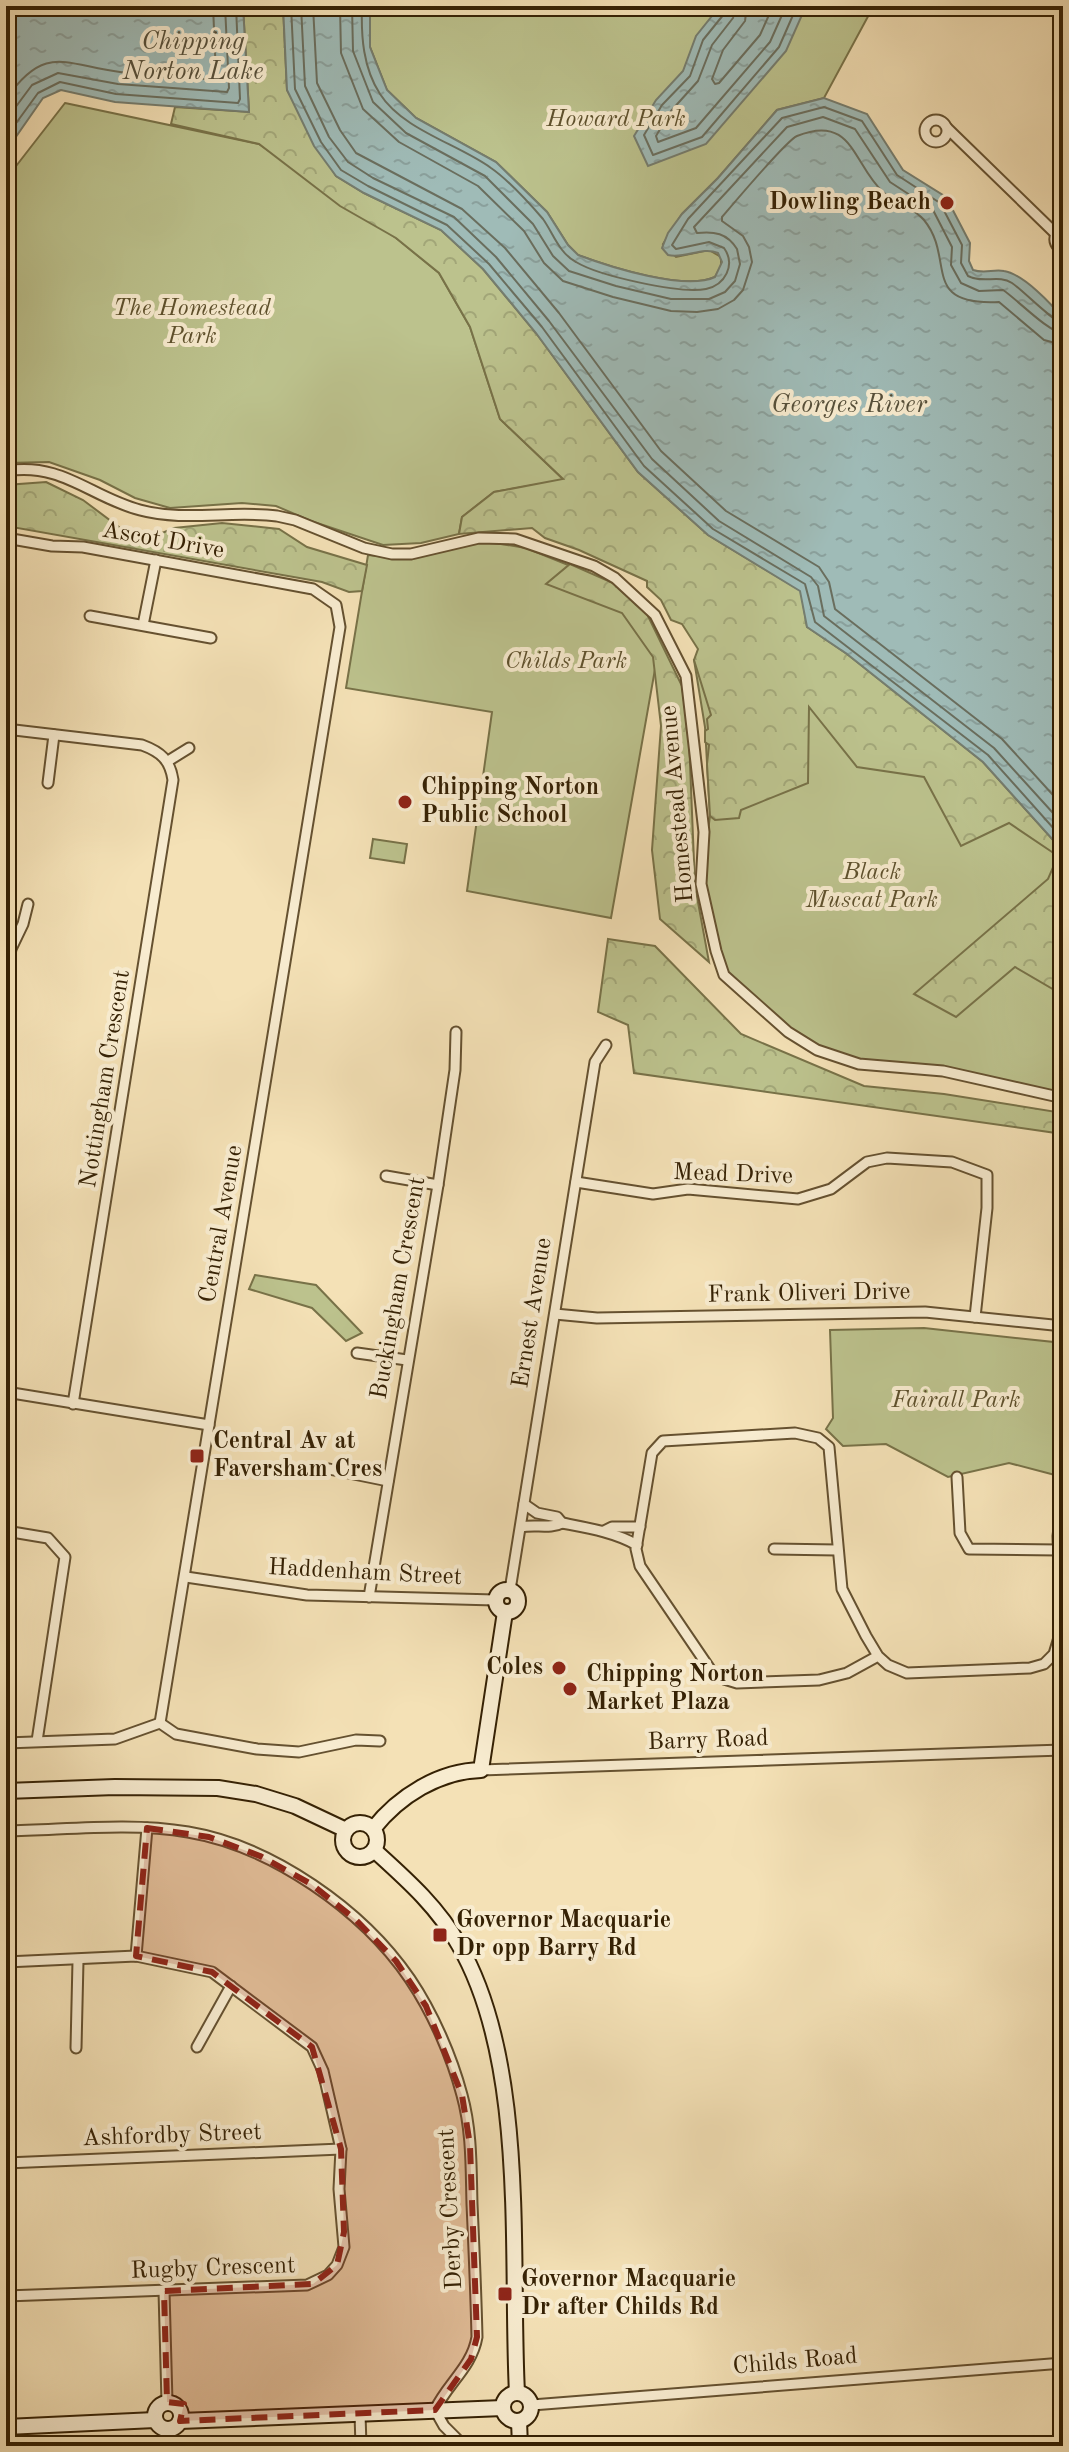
<svg xmlns="http://www.w3.org/2000/svg" width="1069" height="2452" viewBox="0 0 1069 2452" font-family="'Old Standard TT',serif">
<defs>
<pattern id="forest-crowns" width="20" height="18" patternUnits="userSpaceOnUse" patternTransform="scale(2)"><rect width="20" height="18" fill="#bcc28d"/><path d="M2 6a3 3 0 1 1 6 0M12 15a3 3 0 1 1 6 0" fill="none" stroke="#a2a678"/></pattern>
<pattern id="water-ripples" width="26" height="14" patternUnits="userSpaceOnUse" patternTransform="scale(2)"><rect width="26" height="14" fill="#9fbbb7"/><path d="M2 4q2-2 4 0t4 0M15 11q2-2 4 0t4 0" fill="none" stroke="#8aa09c"/></pattern>
</defs>
<rect width="100%" height="100%" fill="#f4e1b6"/>
<filter id="stains"><feTurbulence type="fractalNoise" baseFrequency=".0025" numOctaves="4"/><feColorMatrix values="0 0 0 0 .2 0 0 0 0 .09 0 0 0 0 .02 0 0 0 .5 -.17"/></filter>
<radialGradient id="worn" r=".72"><stop offset=".6" stop-color="#630" stop-opacity="0"/><stop offset="1" stop-color="#630" stop-opacity=".3"/></radialGradient>
<g fill="#bcc28d" stroke="#787248" stroke-width="2">
<path d="M370,6H986L872,9L824,98L777,110L718,178L682,214L663,244L676,257L709,250L721,257V266L715,277C685,291 610,267 578,255L568,245L547,212L496,162L416,118L387,90L370,47Z"/>
<path d="M65,103L259,144L396,238L439,273L470,327L500,419L564,480L494,492L462,517L459,534L421,543L383,545L311,521L276,506L242,503L170,508L135,498L100,480L49,462L6,463V179Z"/>
<path d="M474,543H495L526,548L613,583L647,614L660,641L611,918L467,891L492,712L346,688L368,555L406,559Z"/>
<path d="M807,627L1063,851V1098L1008,1084L859,1064L817,1050L724,975L701,884L710,816L705,727L694,660Z"/>
<path d="M373,839L407,844L404,863L370,858Z"/>
<path d="M255,1275L316,1285L362,1333L346,1341L312,1308L249,1289Z"/>
<path d="M924,1328L1063,1343V1447L1055,1475L1009,1463L948,1477L886,1444L843,1446L826,1429L833,1418L830,1330Z"/>
</g>
<g fill="url(#forest-crowns)" stroke="#787248" stroke-width="2">
<path d="M243,6H283L287,90L336,176L364,193L441,230L483,269L536,333L638,472L708,535L801,591L807,627L847,654L983,762L1063,851V995L1015,967L956,1017L914,994L1048,879L1058,856L1009,823L961,846L924,777L857,767L809,707L808,783L741,810L739,818L715,820L710,816L707,764L709,745L705,742V731L708,729L707,719L711,715L694,660L698,649L682,624L671,620L661,600L647,587V581L579,550L545,538L532,528L459,534L462,517L494,492L563,479L500,419L470,327L439,273L396,238L340,206L259,144L171,124L175,107L249,112Z"/>
<path d="M46,482L83,500L123,530L155,536L174,528L222,523L279,529L307,547L367,565L362,591L349,592L322,582L6,526V485Z"/>
<path d="M570,564L613,583L647,614L682,686L689,739L695,886L709,962L660,919L652,850L661,726L653,657L622,613L546,584Z"/>
<path d="M608,939L655,946L741,1034L864,1086L944,1094L1063,1113V1134L634,1073L628,1025L598,1012Z"/>
</g>
<g fill="url(#water-ripples)" stroke="#757d6f" stroke-width="2">
<path d="M6,6H243L249,112L115,102L61,90L43,98L6,151Z"/>
<path d="M283,6H370V47L387,90L416,118L496,162L547,212L568,245L578,255C610,267 685,291 715,277L722,262L718,253C702,246 686,259 668,255L662,248L668,233L682,214L718,178L777,110L824,98L867,114L903,170L946,197L970,243L969,261L973,270C985,274 993,269 1004,271C1023,274 1052,304 1063,319V851L983,762L847,654L807,627L800,591L708,535L638,472L536,333L483,269L441,230L364,193L336,176L314,146L287,90Z"/>
<path d="M720,6H806L786,51L706,144L648,166L634,136L656,100L683,71L696,36Z"/>
</g>
<g fill="none" stroke-linecap="round" stroke-linejoin="round">
<g stroke="#6a6e5e" stroke-width="2">
<path d="M291,6L295,89L321,142L341,170L368,186L447,225L489,264L542,327L644,466L713,529L805,584L815,622L988,755L1063,839"/>
<path d="M301,6L305,86L329,137L348,162L373,178L454,217L496,257L549,321L652,459L719,521L811,577L818,586L824,616L994,748L1063,824"/>
<path d="M313,6L317,83L340,130L356,153L462,209L505,248L559,313L661,451L726,511L819,567L829,582L835,609L1002,739L1063,806"/>
<path d="M340,6L341,53L363,109L399,142L478,186L524,231L544,263L563,281L613,297L671,311L697,312L718,309L734,300L743,290L752,262L749,247L743,236L722,221V217C734,203 787,140 797,136C853,113 853,165 883,192C895,203 914,208 924,220C956,259 919,306 999,302L1044,340L1063,345"/>
<path d="M352,6L353,51L373,102L406,133L485,176L533,224L553,256L569,271L616,286L671,299H709L725,292L735,281L740,264L737,249C727,233 714,231 697,233L694,227L787,127L823,117L855,129L890,182L933,210L952,247L951,265L961,283L979,291L1003,290C1018,300 1048,332 1063,333"/>
<path d="M362,6C361,36 363,68 380,94C403,130 458,144 491,168C507,179 530,204 543,219C553,233 559,253 576,262C599,276 680,294 706,289C725,285 736,265 724,248L709,242L676,249L672,245L688,219L782,118L824,107L862,121L897,175L940,203L962,245L961,263L968,276C984,284 998,274 1012,283C1024,291 1053,322 1063,323"/>
<path d="M725,6L724,14L703,40L690,76L662,105L644,135L653,155L702,137L779,47L797,6"/>
<path d="M735,6L733,18L712,45L698,81L671,111L656,136L658,142L696,128L770,42L786,6"/>
<path d="M747,6L745,21L723,50L712,79L715,84L719,83L760,35L773,6"/>
<path d="M6,99C45,43 65,65 120,72C151,77 183,79 214,79L216,75L213,6"/>
<path d="M6,120L32,85L58,73L118,84L227,92L229,88L225,6"/>
<path d="M6,137L38,93L60,82L116,94L238,103L240,99L236,6"/>
</g>
<g stroke="#655130" stroke-width="13">
<g id="street">
<circle cx="936" cy="131" r="11"/>
<path d="M947,128L1056,234"/>
<path d="M1063,230L1056,234C1053,241 1056,247 1063,250"/>
<path d="M6,471C63,462 90,497 140,510C184,522 232,510 277,516L295,520L364,548L392,554H411L479,538L515,539L594,566L615,578L655,615L686,676L704,832L701,884L716,951L724,975L788,1032L817,1050L859,1064L943,1071L1063,1098"/>
<path d="M6,538L52,546L83,547L313,589L336,605L340,627L160,1723"/>
<path d="M90,616L211,638"/>
<path d="M143,625L156,560"/>
<path d="M6,729L142,745C161,752 170,760 173,780L73,1404"/>
<path d="M168,761L189,748"/>
<path d="M48,783L54,735"/>
<path d="M6,976L11,949L23,924L28,904"/>
<path d="M386,1176L438,1185"/>
<path d="M576,1182L653,1194L688,1189L798,1199L831,1189L867,1162L887,1158L952,1162L987,1175V1208L975,1317"/>
<path d="M555,1314L597,1318L925,1312L1063,1326"/>
<path d="M357,1353L407,1360"/>
<path d="M6,1392L209,1425"/>
<path d="M329,1469L388,1481"/>
<path d="M957,1477L960,1533L969,1549L1059,1550"/>
<path d="M524,1504L537,1513L557,1517L562,1523"/>
<path d="M521,1527C534,1524 551,1529 562,1523C588,1528 614,1532 637,1545"/>
<path d="M6,1531L48,1538L65,1557L37,1741"/>
<path d="M604,1531L612,1527H640"/>
<path d="M774,1549L837,1550"/>
<path d="M186,1577L307,1595L495,1600"/>
<path d="M510,1590L595,1062L606,1045"/>
<path d="M369,1597L438,1185L455,1070L456,1032"/>
<path d="M878,1656L847,1673L819,1680L737,1683L724,1679L712,1672L640,1566L636,1549L652,1453L663,1441L795,1433L818,1438L829,1447L842,1589L866,1636L878,1656L888,1665L907,1673L1030,1668L1044,1664L1054,1654L1061,1631L1058,1536L1063,1498"/>
<path d="M160,1723L176,1734L257,1749L299,1752L356,1740L380,1741"/>
<path d="M6,1743L115,1739L160,1723"/>
<path d="M481,1770L1063,1750"/>
<path d="M6,1831C66,1830 129,1822 188,1832C272,1846 363,1910 410,1979C433,2013 452,2057 462,2095C472,2131 471,2168 472,2204C474,2248 476,2293 477,2337C472,2367 447,2384 435,2410L444,2426L464,2446"/>
<path d="M136,1956L147,1828"/>
<path d="M6,1962L136,1956L212,1972L312,2047L323,2071L341,2149L339,2189L344,2247L337,2265L328,2275L307,2285L6,2296"/>
<path d="M197,2047L231,1986"/>
<path d="M76,2048L78,1961"/>
<path d="M6,2163L341,2149"/>
<path d="M164,2291L167,2402"/>
<path d="M532,2405L1063,2363"/>
<path d="M360,2414L361,2446"/>
</g>
</g>
<g stroke="#352104" stroke-width="18">
<g id="secondary">
<circle cx="507" cy="1601" r="11"/>
<path d="M6,1791L115,1787L218,1788L256,1794L295,1806L346,1830"/>
<circle cx="360" cy="1840" r="17"/>
<path d="M373,1829C399,1796 439,1771 481,1770L505,1612"/>
<path d="M374,1850C406,1879 438,1907 459,1945C528,2064 510,2257 517,2393"/>
<circle cx="517" cy="2407" r="14"/>
<circle cx="168" cy="2416" r="13"/>
<path d="M180,2421L503,2408"/>
<path d="M519,2421L520,2446"/>
<path d="M6,2427L155,2420"/>
</g>
</g>
<use href="#street" stroke="#f8ecd0" stroke-width="9"/>
<use href="#secondary" stroke="#f8ecd0" stroke-width="14"/>
</g>
<path fill="#8f2418" fill-opacity="0.2" stroke="#8f2418" stroke-width="6" stroke-dasharray="16 10" stroke-linejoin="round" d="M147,1828L209,1837L260,1856L311,1884L356,1920L396,1961L426,2006L462,2095L470,2145L477,2337L471,2359L435,2410L180,2421L184,2404L167,2402L164,2291L313,2284L337,2265L344,2232L341,2149L312,2047L212,1972L136,1956Z"/>
<g fill="#8f2418" stroke="#f8ecd0" stroke-width="3">
<circle cx="947" cy="203" r="8"/>
<circle cx="405" cy="802" r="8"/>
<rect x="189" y="1448" width="16" height="16" rx="4"/>
<circle cx="559" cy="1668" r="8"/>
<circle cx="570" cy="1689" r="8"/>
<rect x="432" y="1927" width="16" height="16" rx="4"/>
<rect x="497" y="2286" width="16" height="16" rx="4"/>
</g>
<g text-anchor="middle" dominant-baseline="central" stroke-width="8" stroke-linejoin="round" paint-order="stroke">
<g font-size="24" font-style="italic" fill="#5e512d" stroke="#f8ecd0">
<text x="616" y="120">Howard Park</text>
<text x="192" y="309">The Homestead<tspan x="192" dy="28">Park</tspan></text>
<text x="566" y="662">Childs Park</text>
<text x="872" y="873">Black<tspan x="872" dy="28">Muscat Park</tspan></text>
<text x="956" y="1401">Fairall Park</text>
</g>
<g font-size="24" font-weight="bold" fill="#352104" stroke="#f8ecd0" text-anchor="start">
<text x="931" y="203" text-anchor="end">Dowling Beach</text>
<text x="421" y="788">Chipping Norton<tspan x="421" dy="28">Public School</tspan></text>
<text x="213" y="1442">Central Av at<tspan x="213" dy="28">Faversham Cres</tspan></text>
<text x="543" y="1668" text-anchor="end">Coles</text>
<text x="586" y="1675">Chipping Norton<tspan x="586" dy="28">Market Plaza</tspan></text>
<text x="456" y="1921">Governor Macquarie<tspan x="456" dy="28">Dr opp Barry Rd</tspan></text>
<text x="521" y="2280">Governor Macquarie<tspan x="521" dy="28">Dr after Childs Rd</tspan></text>
</g>
<g font-size="24" fill="#352104" stroke="#f8ecd0">
<text transform="translate(163 541) rotate(10)">Ascot Drive</text>
<text transform="translate(678 804) rotate(-95)">Homestead Avenue</text>
<text transform="translate(106 1079) rotate(-81)">Nottingham Crescent</text>
<text transform="translate(733 1175) rotate(2)">Mead Drive</text>
<text transform="translate(222 1224) rotate(-80)">Central Avenue</text>
<text transform="translate(399 1288) rotate(-80)">Buckingham Crescent</text>
<text transform="translate(809 1294) rotate(-1)">Frank Oliveri Drive</text>
<text transform="translate(533 1313) rotate(-81)">Ernest Avenue</text>
<text transform="translate(365 1573) rotate(3)">Haddenham Street</text>
<text transform="translate(708 1741) rotate(-2)">Barry Road</text>
<text transform="translate(172 2136) rotate(-2)">Ashfordby Street</text>
<text transform="translate(451 2209) rotate(-93)">Derby Crescent</text>
<text transform="translate(213 2269) rotate(-2)">Rugby Crescent</text>
<text transform="translate(795 2362) rotate(-5)">Childs Road</text>
</g>
<g font-size="26" font-style="italic" fill="#554f3a" stroke="#f8ecd0">
<text x="193" y="42">Chipping<tspan x="193" dy="30">Norton Lake</tspan></text>
<text x="849" y="405">Georges River</text>
</g>
</g>
<rect width="1069" height="2452" fill="none" stroke="#f4e1b6" stroke-width="32"/>
<rect x="8" y="8" width="1053" height="2436" fill="none" stroke="#352104" stroke-width="4"/>
<rect x="16" y="16" width="1037" height="2420" fill="none" stroke="#352104" stroke-width="2"/>
<rect width="100%" height="100%" filter="url(#stains)"/>
<rect width="100%" height="100%" fill="url(#worn)"/>
</svg>
